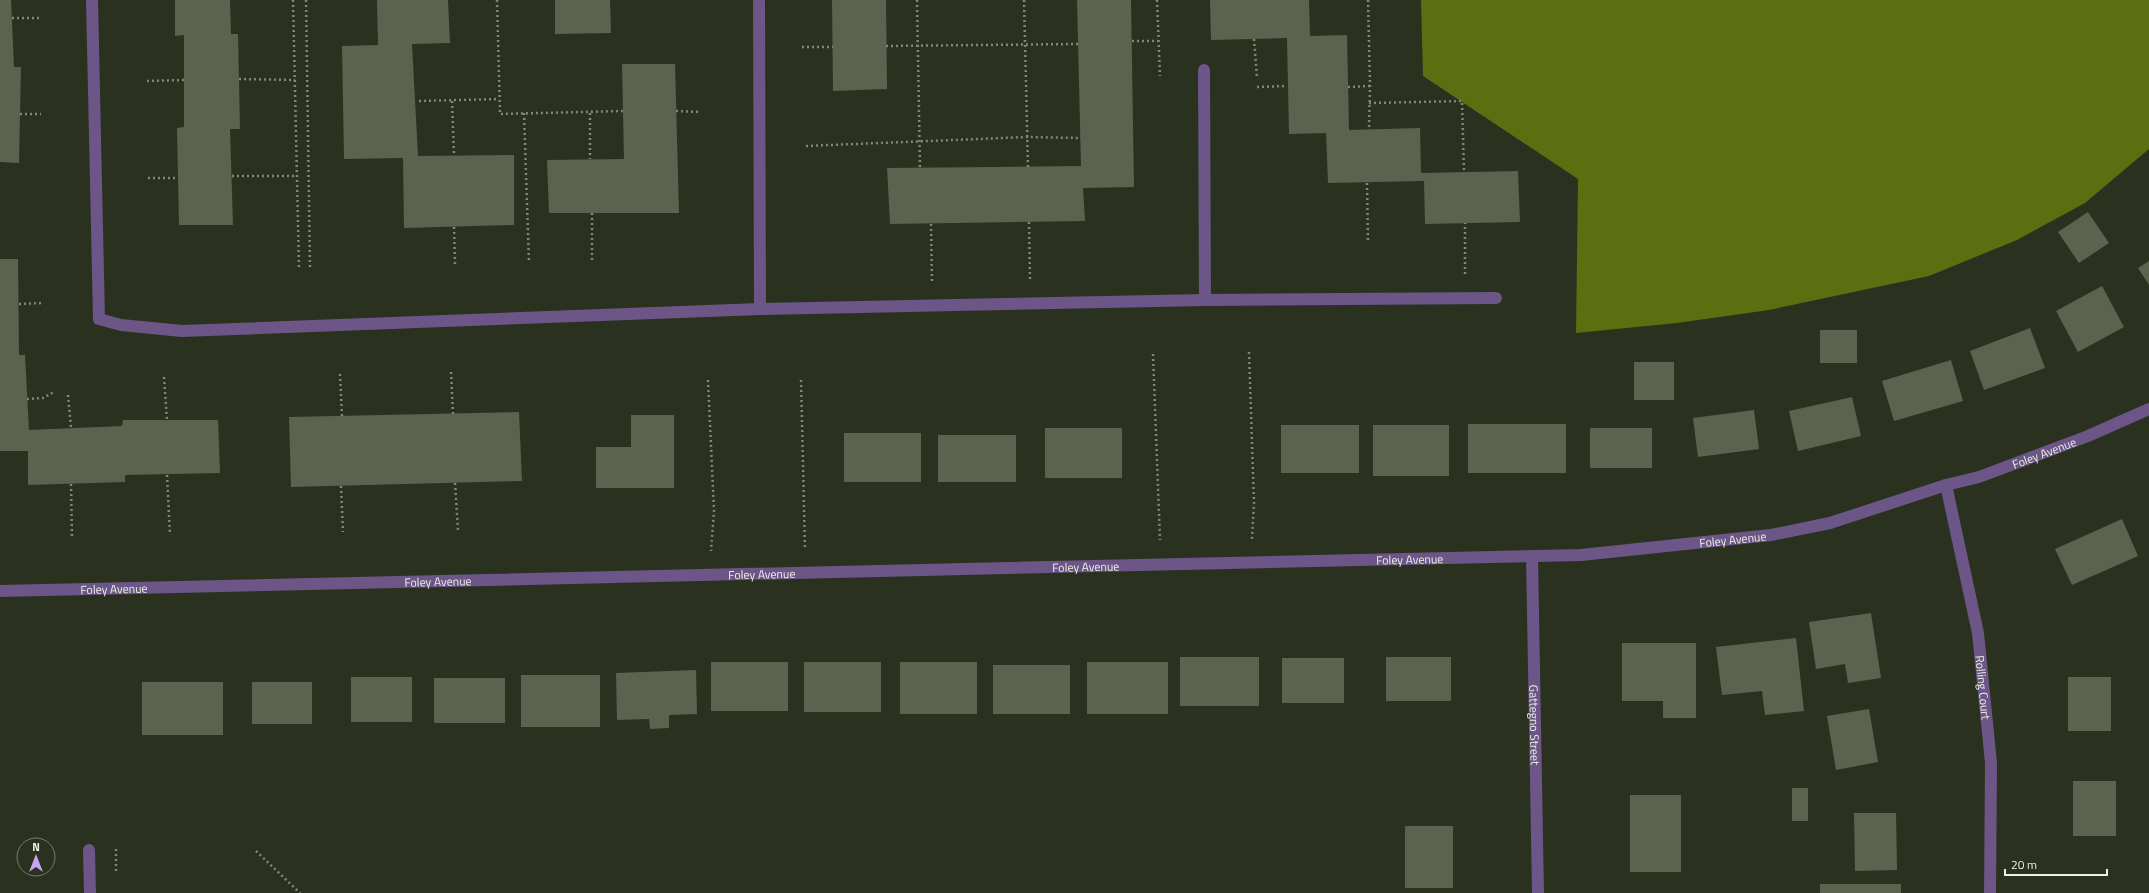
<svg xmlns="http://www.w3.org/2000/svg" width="2149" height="893" viewBox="0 0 2149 893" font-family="'Titillium Web',sans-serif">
<rect width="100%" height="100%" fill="#2b311f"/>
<path fill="#5b6e10" d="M1421,0H2149V149L2085,203L2017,240L1929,276L1769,310L1677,323L1576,333L1578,179L1423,76Z"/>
<g fill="#5c624e">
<path d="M0,0H11L14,67H21L19,163L0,162Z"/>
<path d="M175,0H230L231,34H238L240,129H230L233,225H179L177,128L184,127V35L175,36Z"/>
<path d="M377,0H448L450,43L412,44L418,156L514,155V225L404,228L403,158L344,159L342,46L378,45Z"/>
<path d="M555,0H610L611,33L555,34Z"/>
<path d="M832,0H886L887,89L833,91Z"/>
<path d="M1077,0H1131L1134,187L1083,188L1085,221L890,224L887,168L1081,166Z"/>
<path d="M1210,0H1309L1310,36L1347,35L1349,130L1420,128L1421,173L1518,171L1520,222L1425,224L1424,181L1328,183L1326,133L1289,134L1287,38L1211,40Z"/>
<path d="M622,64H675L679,213H549L547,160L624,159Z"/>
<path d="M2088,212L2109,243L2079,263L2058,232Z"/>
<path d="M0,259H18L19,355H25L29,430L122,426L123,420H218L220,473L125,475V482L28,485V451H0Z"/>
<path d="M2149,261V285L2138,268Z"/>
<path d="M2102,286L2124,327L2078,352L2056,311Z"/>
<path d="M2030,328L2045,368L1984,390L1970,351Z"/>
<rect x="1820" y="330" width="37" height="33"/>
<path d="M1951,360L1963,401L1894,421L1882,381Z"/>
<rect x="1634" y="362" width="40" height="38"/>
<path d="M1852,397L1861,436L1798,451L1789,411Z"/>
<path d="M1754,410L1759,449L1698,457L1693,418Z"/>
<path d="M519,412L522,481L291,487L289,417Z"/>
<path d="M631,415H674V488H596V447H631Z"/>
<rect x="1468" y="424" width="98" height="49"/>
<rect x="1281" y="425" width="78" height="48"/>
<rect x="1373" y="425" width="76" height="51"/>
<rect x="1045" y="428" width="77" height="50"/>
<rect x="1590" y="428" width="62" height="40"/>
<rect x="844" y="433" width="77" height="49"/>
<rect x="938" y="435" width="78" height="47"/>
<path d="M2122,519L2138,556L2072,585L2055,549Z"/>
<path d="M1871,613L1881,678L1848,683L1845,664L1816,669L1809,622Z"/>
<path d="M1796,638L1804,711L1765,715L1762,691L1722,695L1716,647Z"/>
<path d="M1622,643H1696V718H1663V701H1622Z"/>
<rect x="1180" y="657" width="79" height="49"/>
<rect x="1386" y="657" width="65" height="44"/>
<rect x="1282" y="658" width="62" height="45"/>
<rect x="711" y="662" width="77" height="49"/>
<rect x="804" y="662" width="77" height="50"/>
<rect x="900" y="662" width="77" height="52"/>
<rect x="1087" y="662" width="81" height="52"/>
<rect x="993" y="665" width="77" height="49"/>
<path d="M696,670L697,714L669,715V728L650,729L649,719L617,720L616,673Z"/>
<rect x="521" y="675" width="79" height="52"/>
<rect x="351" y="677" width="61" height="45"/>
<rect x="2068" y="677" width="43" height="54"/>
<rect x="434" y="678" width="71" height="45"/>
<rect x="142" y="682" width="81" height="53"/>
<rect x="252" y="682" width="60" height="42"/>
<path d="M1869,709L1878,762L1836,770L1827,716Z"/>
<rect x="2073" y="781" width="43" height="55"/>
<rect x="1792" y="788" width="16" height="33"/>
<rect x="1630" y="795" width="51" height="77"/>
<path d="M1854,813H1896L1897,870L1855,871Z"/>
<rect x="1405" y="826" width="48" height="62"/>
<rect x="1820" y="884" width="81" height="9"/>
</g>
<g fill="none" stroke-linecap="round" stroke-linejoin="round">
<g stroke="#828778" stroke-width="2.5" stroke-dasharray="2 3" stroke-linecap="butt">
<path d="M293,0L299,268"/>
<path d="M306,0L310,268"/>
<path d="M497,0L500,114L623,111"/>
<path d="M917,0L920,168"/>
<path d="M1024,0L1028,168"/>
<path d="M1157,0L1160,76"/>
<path d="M1368,0L1370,86L1369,129"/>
<path d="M12,18H39"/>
<path d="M1254,39L1257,78"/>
<path d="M1132,41H1158"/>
<path d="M886,46L1078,44"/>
<path d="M802,47H833"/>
<path d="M239,79L295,80"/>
<path d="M147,81L184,80"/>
<path d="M1257,87L1287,86"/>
<path d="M1348,87L1370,86"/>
<path d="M419,101L499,99"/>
<path d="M452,101L454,155"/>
<path d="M1369,103L1462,101L1464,172"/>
<path d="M676,111L699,112"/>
<path d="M524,113L529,263"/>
<path d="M590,113V159"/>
<path d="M20,114H41"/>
<path d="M806,146L1027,137L1081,138"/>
<path d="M232,176H297"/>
<path d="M148,178H178"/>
<path d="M1367,183L1368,242"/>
<path d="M592,213V261"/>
<path d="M1029,222L1030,279"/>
<path d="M931,224L932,282"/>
<path d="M454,227L455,264"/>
<path d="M1465,274V223"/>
<path d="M19,304L43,303"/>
<path d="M1249,352L1254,503L1252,539"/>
<path d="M1153,354L1160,540"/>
<path d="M451,372L453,414"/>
<path d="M340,374L342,416"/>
<path d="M164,377L167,420"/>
<path d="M708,380L714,511L711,551"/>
<path d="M801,380L805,549"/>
<path d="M68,395L71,428"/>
<path d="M27,399L43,398L54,392"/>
<path d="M167,475L170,535"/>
<path d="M455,483L458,530"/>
<path d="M71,484L72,537"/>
<path d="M341,486L343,532"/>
<path d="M116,849V872"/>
<path d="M256,851L300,893"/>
</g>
<g stroke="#6b5687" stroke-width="12">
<path d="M92,0L99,319L121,325L182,331L760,309L1205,300L1496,298"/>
<path d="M759,0L760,309"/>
<path d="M1204,70L1205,300"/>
<path id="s1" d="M1946,485L1978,633L1991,763L1990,893"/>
<path id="s2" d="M1532,557L1538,893"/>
<path id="s3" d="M0,591L1581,555L1771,535L1830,523L1946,485L1979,477L2088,436L2149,409"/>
<path d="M89,850L90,893"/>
</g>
</g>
<g text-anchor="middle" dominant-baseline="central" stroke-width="3.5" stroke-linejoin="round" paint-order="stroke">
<g font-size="12" fill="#ecefe4" stroke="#2b311f">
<text stroke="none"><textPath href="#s3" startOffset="2058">Foley Avenue</textPath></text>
<text stroke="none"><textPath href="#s3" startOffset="1734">Foley Avenue</textPath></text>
<text stroke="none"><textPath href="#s3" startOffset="1410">Foley Avenue</textPath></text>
<text stroke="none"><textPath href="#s3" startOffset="1086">Foley Avenue</textPath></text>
<text stroke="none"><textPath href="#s3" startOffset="762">Foley Avenue</textPath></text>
<text stroke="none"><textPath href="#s3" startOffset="438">Foley Avenue</textPath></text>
<text stroke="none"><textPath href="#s3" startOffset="114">Foley Avenue</textPath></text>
<text stroke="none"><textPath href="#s1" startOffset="206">Rolling Court</textPath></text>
<text stroke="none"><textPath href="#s2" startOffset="168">Gattegno Street</textPath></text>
</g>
</g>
<g transform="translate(36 857)"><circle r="19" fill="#2b311f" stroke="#787d6e"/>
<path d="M0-3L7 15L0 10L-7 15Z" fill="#c6a6f0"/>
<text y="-6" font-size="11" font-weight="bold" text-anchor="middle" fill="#ecefe4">N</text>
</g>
<path d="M2005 869v6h102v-6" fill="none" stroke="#ecefe4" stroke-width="2"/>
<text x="2011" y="869" font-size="12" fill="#ecefe4" stroke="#2b311f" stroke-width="3" paint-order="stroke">20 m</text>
</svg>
